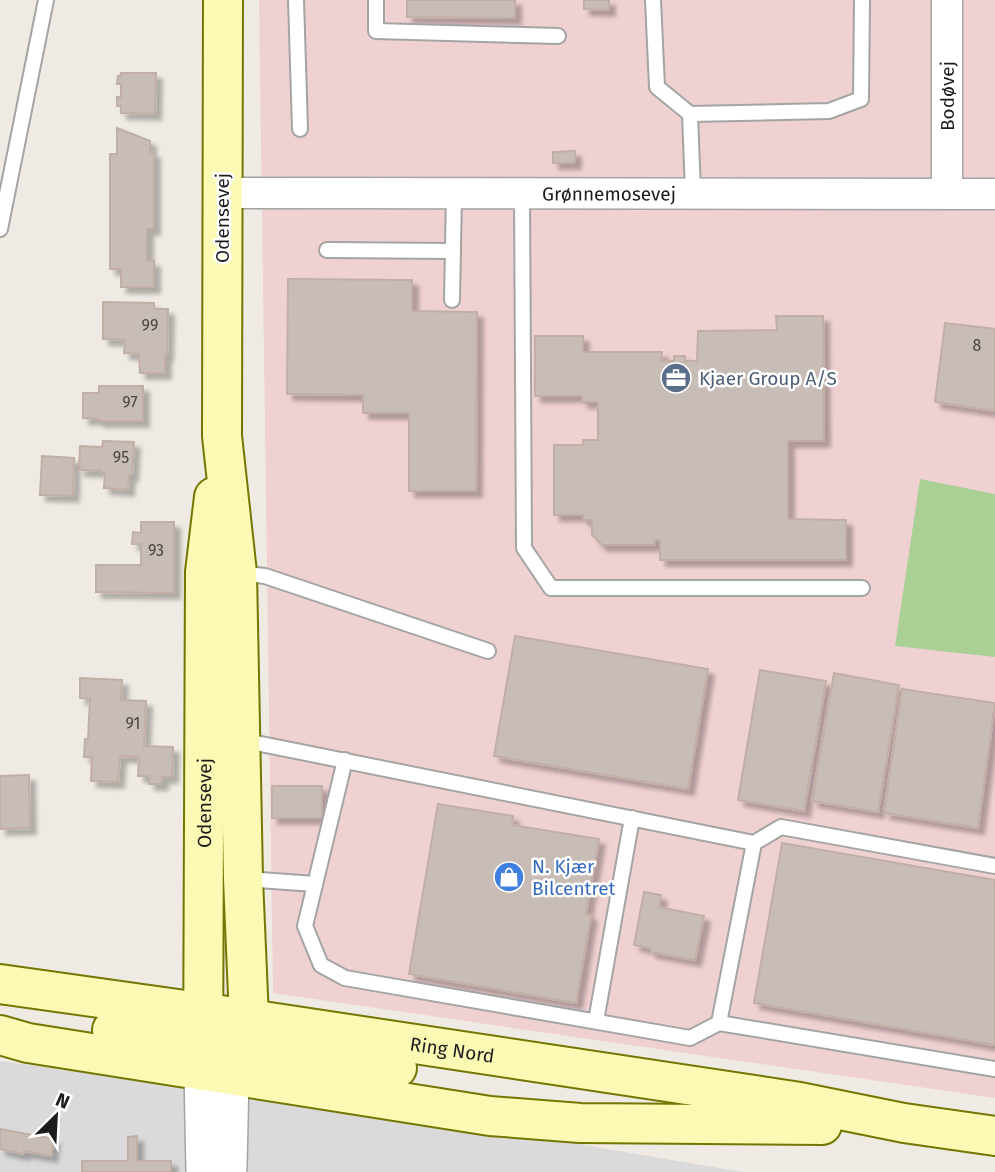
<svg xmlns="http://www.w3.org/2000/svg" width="995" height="1172" viewBox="0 0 995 1172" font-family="'Fira Sans',sans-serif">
<defs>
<filter id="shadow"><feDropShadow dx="6" dy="6" stdDeviation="2" flood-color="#0004"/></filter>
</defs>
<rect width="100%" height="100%" fill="#efeae3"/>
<path fill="#dbdada" d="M0,1061L520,1134L742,1172H0Z"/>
<path fill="#f0d1d2" d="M259,0H995V1098L273,993Z"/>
<path fill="#abd096" d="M920,479L995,494V657L895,646Z"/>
<g fill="#c7bcb6" stroke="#c1afa5" stroke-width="2" filter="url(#shadow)">
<path d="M407,0H515V18L407,17Z"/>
<path d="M584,0H609V10L584,9Z"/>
<path d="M121,73H156L155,114L121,113V106H117V97H121V84H117L118,76H120Z"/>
<path d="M117,128L150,141V152L154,153V229H147V261H154V287H121V269H110V154H117Z"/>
<path d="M575,151V163H553V152Z"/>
<path d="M288,279L412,280V311L477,312L476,491H409V413H363V395L287,394Z"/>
<path d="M103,302L154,303V309H168L167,355H165V373H140L139,354L124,353L125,340L103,339Z"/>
<path d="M776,316H823L824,441H788V519L846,520V560H660V540H655V545H602L592,535V520H583V515H554V445H583V440H598V402H582V396H535V336H583V352H662L661,361H674V356H685V361H697L698,331L777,330Z"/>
<path d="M945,323L995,329V411L935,402Z"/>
<path d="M99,386H143V421H99V419L83,418V393H99Z"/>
<path d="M103,441L134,442L132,475H129L128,490L104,488L105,473H101V471L79,470L80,446L102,447Z"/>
<path d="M42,456L74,458L73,496L40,495Z"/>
<path d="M141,522H174V593L96,592V565H141V544H132L133,532L141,533Z"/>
<path d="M515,636L708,669L688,789L494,756Z"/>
<path d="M760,670L826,681L804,811L738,800Z"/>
<path d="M834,673L899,685L878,812L812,801Z"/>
<path d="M80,678L122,680L121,700L146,701L144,746L173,747L172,777H162V784H149V776H138L139,757L120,756L118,782L91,781L92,757H84L85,739H88L90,699L80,698Z"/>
<path d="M902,689L995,703L978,828L884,813Z"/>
<path d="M29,775L30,828L0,829V776Z"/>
<rect x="272" y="786" width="50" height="32"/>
<path d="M438,804L513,816L512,825L599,839L586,914L591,915L576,1003L409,974Z"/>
<path d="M782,843L995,880V1045L754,1003Z"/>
<path d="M644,892L661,895L659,907L704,916L695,960L650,952V948L634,945Z"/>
<path d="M0,1129L54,1139L51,1156L24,1151L23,1154L0,1149Z"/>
<path d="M137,1136V1161H171V1172H82V1161H128V1137Z"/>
</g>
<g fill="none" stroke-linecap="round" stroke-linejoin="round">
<g stroke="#a4a4a4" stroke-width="18">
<g id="service">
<path d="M296,0L300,129"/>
<path d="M376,0V31L558,36"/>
<path d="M653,0L657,87L690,114L829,111L861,99L862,0"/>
<path d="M690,114L693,192"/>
<path d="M522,193L524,548L551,588H862"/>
<path d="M0,229L46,0"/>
<path d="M327,250L453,251"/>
<path d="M452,300L454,193"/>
<path d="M239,573L265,576L488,651"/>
<path d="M241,740L754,843L781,827L995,866"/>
<path d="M345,760L305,926L321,965L345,978L690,1038L719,1023L995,1069"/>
<path d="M245,879L315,884"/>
<path d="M596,1021L632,818"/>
<path d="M719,1023L754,843"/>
</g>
</g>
<g stroke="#a4a4a4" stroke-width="33">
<g id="minor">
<path id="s1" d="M222,193L995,194"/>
<path d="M947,193V0"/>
</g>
</g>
<g stroke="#a4a4a4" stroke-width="40">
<g id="tertiary">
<path d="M203,1071L205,1172"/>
<path d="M228,1167L230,1075"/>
</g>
</g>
<g stroke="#737702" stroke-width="42">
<g id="secondary">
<path d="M223,0L222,436L237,573L243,879L249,1019V1078"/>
<path id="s2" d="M0,984L249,1019L800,1102L904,1123L995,1136"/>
<path d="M112,1030L202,1043L225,1037"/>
<path d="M0,1035L28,1043L490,1116L580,1123L822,1125"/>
<path d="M225,1054L249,1047L397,1068"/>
<path id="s3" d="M203,1071L205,572L214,497"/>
</g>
</g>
<use href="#service" stroke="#fff" stroke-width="14"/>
<use href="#minor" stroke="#fff" stroke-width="30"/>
<use href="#tertiary" stroke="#fff" stroke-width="37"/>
<use href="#secondary" stroke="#fbf9b4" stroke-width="38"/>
</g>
<defs>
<g id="office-disc" transform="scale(1.575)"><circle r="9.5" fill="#5c6f8a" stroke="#fff"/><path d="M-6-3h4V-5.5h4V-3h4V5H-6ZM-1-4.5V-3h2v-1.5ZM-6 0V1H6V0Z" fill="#fff"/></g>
<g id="shop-disc" transform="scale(1.575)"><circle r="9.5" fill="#3f7fe0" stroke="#fff"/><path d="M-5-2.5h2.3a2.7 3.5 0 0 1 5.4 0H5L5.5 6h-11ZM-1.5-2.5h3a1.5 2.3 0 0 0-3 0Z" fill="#fff"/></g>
</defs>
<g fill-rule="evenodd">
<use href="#office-disc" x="676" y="378"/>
<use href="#shop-disc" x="509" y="877"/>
</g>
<g text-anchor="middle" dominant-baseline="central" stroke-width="5" stroke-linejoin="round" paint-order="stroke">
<g font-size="16" fill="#484543">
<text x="150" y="325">99</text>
<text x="977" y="345">8</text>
<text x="130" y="402">97</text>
<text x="121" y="457">95</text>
<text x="156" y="550">93</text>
<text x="133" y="723">91</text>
</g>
<g font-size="19" fill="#1d1d1d" stroke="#fff">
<text transform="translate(947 96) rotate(-90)">Bodøvej</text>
<text stroke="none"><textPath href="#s1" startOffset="387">Grønnemosevej</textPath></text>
<text transform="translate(222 218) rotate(-90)">Odensevej</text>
<text stroke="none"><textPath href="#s3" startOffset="268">Odensevej</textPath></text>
<text stroke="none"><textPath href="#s2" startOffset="457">Ring Nord</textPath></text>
</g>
<g font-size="19" fill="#4e5e75" stroke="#fff" text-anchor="start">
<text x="699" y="378">Kjaer Group A/S</text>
</g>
<g font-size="19" fill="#366cbe" stroke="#fff" text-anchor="start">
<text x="532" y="866">N. Kjær<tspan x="532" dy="22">Bilcentret</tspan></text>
</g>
</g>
<g transform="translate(56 1116) rotate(24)" stroke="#ffffff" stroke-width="5" paint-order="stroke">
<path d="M0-5L12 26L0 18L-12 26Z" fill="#1d1d1d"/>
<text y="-10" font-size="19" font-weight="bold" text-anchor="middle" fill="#1d1d1d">N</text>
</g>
</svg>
